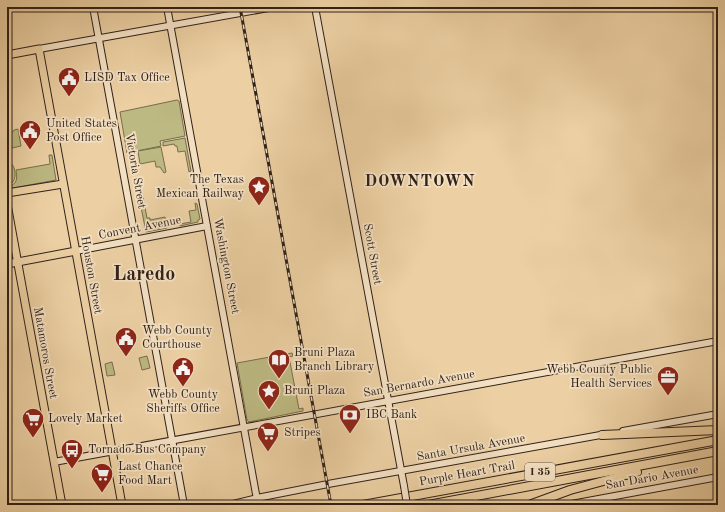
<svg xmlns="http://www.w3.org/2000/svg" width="725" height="512" viewBox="0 0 725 512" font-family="'Old Standard TT',serif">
<rect width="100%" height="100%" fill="#ecd0a3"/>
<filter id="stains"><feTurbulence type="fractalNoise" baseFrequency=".005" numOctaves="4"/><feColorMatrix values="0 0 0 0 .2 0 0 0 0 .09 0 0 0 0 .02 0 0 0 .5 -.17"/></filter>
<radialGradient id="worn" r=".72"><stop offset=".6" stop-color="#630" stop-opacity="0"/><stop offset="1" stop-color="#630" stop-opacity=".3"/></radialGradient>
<g fill="#bdb982" stroke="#776d4d">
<path d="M177,100L179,101L185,136L160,141L161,146L127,153L120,112Z"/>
<path d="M18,129L21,146L12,148L9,137L14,130Z"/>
<path d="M185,138L191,171L189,172L185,151L178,152L177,146H175L174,144L163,146V142Z"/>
<path d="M161,147L166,172L164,173L160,167H156L155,161L140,164L138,151Z"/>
<path d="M49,155H52L56,180L13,188L11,186C18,182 17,177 16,170L50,164Z"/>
<path d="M11,163C16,168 17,179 11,184L7,164Z"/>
<path d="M141,186L147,218H150V220L165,217L167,228L146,232L137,187Z"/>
<path d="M195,203L197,204L200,219L198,220V222L180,226V224L191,222L189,211L196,210Z"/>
<path d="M292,353L293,356L289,357L299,409L303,408V411L249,422L247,420L237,363Z"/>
<path d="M147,356L150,368L142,370L139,358Z"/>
<path d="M112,362L115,375L107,376L105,364Z"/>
</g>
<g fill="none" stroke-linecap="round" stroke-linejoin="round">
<g stroke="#312118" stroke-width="8">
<g id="secondary">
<path d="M93,7L184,505"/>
<path d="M167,7L258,505"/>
<path d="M315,7L404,486"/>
<path d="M39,49L274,7"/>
<path d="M76,251L207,226"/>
<path d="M623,431L718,414"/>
<path d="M54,462L718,341"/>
<path d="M229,505L257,498L328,484L606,434"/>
<path d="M566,505L718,477"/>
</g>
</g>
<g stroke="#312118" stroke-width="9">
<g id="primary">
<path d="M7,55L39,49L122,505"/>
<path d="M7,193L63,184"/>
<path d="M7,204L62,505"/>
<path d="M7,264L76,251"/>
</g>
</g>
<g stroke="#312118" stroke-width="10">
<g id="highway">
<path d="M602,435L718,430"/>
<path d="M363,505L718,440"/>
<path d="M428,505L718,451"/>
<path d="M529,505L570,490L637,472"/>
</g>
</g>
<use href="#secondary" stroke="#f3e0c3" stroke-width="6"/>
<use href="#primary" stroke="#ecd0a3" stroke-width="7"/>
<use href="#highway" stroke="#ecd0a3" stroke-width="8"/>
<g stroke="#312118" stroke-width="3">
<path id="rail" d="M240,7L331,505"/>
</g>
<use href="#rail" stroke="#f3e0c3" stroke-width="1.5" stroke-dasharray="4.5" stroke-linecap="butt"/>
<g stroke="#312118" stroke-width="8" stroke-linecap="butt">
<path id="secondary-bridge" d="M404,486L407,505"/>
</g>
<use href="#secondary-bridge" stroke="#f3e0c3" stroke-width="6"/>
</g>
<defs>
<g id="civic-pin" transform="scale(1.15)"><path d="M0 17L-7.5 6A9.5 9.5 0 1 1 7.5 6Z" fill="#8f2418" stroke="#f3e0c3"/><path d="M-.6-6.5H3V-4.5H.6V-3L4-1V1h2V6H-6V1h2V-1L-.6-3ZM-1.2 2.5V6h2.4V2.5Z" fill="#fff"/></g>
<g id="sight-pin" transform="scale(1.15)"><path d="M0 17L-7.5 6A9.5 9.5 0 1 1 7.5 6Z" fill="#8f2418" stroke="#f3e0c3"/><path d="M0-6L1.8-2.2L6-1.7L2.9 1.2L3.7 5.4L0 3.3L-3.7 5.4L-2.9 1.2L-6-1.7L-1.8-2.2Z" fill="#fff"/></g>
<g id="library-pin" transform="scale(1.15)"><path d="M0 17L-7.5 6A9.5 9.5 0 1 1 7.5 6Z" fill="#8f2418" stroke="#f3e0c3"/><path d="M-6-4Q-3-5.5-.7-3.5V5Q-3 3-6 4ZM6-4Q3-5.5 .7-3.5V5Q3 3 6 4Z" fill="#fff"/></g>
<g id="office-pin" transform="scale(1.15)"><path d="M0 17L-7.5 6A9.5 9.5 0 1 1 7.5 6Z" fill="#8f2418" stroke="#f3e0c3"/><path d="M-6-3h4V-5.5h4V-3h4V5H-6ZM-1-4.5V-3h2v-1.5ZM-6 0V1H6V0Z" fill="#fff"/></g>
<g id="bank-pin" transform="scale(1.15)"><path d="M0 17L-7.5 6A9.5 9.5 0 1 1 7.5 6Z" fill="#8f2418" stroke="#f3e0c3"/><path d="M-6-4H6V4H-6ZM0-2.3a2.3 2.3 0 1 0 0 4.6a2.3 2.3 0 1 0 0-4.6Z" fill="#fff"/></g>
<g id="supermarket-pin" transform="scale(1.15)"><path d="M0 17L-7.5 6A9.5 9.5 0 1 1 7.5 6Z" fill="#8f2418" stroke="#f3e0c3"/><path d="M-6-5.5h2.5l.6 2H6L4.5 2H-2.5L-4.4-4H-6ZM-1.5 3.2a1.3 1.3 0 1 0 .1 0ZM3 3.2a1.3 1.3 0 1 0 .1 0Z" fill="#fff"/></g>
<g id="bus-pin" transform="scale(1.15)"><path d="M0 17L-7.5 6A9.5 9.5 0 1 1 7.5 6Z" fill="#8f2418" stroke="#f3e0c3"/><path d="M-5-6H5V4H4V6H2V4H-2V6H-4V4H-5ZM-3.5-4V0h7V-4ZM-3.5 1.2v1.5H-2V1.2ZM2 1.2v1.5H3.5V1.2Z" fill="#fff"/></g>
</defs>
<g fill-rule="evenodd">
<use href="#civic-pin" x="69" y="78"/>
<use href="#civic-pin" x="30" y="131"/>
<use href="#sight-pin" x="259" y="187"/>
<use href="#civic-pin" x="126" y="338"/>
<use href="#library-pin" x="279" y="360"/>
<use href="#civic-pin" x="183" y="368"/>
<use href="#office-pin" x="668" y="377"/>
<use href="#sight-pin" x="269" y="391"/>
<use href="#bank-pin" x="350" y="415"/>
<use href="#supermarket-pin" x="33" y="419"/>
<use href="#supermarket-pin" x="268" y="433"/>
<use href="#bus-pin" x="72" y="450"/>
<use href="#supermarket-pin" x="102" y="474"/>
</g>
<g text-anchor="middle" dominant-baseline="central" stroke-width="3.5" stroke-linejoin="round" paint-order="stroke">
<rect fill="#f3e0c3" stroke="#6b5a4b" stroke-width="1" x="525" y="463" width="30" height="18" rx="3"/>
<g font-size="11" font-weight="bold" fill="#312118">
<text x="540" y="472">I 35</text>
</g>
<g font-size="12" fill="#312118" stroke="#f3e0c3" text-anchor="start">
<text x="84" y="78">LISD Tax Office</text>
<text x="46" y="124">United States<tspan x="46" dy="14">Post Office</tspan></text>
<text x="244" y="180" text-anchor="end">The Texas<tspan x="244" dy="14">Mexican Railway</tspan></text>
<text x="142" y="331">Webb County<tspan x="142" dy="14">Courthouse</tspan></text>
<text x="294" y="353">Bruni Plaza<tspan x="294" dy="14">Branch Library</tspan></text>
<text x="652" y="370" text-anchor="end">Webb County Public<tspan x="652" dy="14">Health Services</tspan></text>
<text x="284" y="391">Bruni Plaza</text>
<text x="183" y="395" text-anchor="middle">Webb County<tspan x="183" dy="14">Sheriffs Office</tspan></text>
<text x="366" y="415">IBC Bank</text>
<text x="48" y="419">Lovely Market</text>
<text x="284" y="433">Stripes</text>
<text x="88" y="450">Tornado Bus Company</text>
<text x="118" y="467">Last Chance<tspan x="118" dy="14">Food Mart</tspan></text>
</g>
<g font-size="12" fill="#312118" stroke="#f3e0c3">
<text transform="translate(135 171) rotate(80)">Victoria Street</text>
<text transform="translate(140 228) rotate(-11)">Convent Avenue</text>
<text transform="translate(372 254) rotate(80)">Scott Street</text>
<text transform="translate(226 266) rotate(79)">Washington Street</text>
<text transform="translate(91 275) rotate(80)">Houston Street</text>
<text transform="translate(45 353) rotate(80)">Matamoros Street</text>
<text transform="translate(419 384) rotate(-10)">San Bernardo Avenue</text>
<text transform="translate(471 448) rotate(-10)">Santa Ursula Avenue</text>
<text transform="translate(467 474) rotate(-10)">Purple Heart Trail</text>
<text transform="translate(652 478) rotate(-10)">San Dario Avenue</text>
</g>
<g font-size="16" font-weight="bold" letter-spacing="1" fill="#312118" stroke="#f3e0c3">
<text x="420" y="182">DOWNTOWN</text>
</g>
<g font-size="20" font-weight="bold" fill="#312118" stroke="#f3e0c3">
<text x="144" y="275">Laredo</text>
</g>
</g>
<rect width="725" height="512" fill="none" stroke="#ecd0a3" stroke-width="24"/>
<rect x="8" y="8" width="709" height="496" fill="none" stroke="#312118" stroke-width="2"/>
<rect x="12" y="12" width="701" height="488" fill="none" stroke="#312118"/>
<rect width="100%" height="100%" filter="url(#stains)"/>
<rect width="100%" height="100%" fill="url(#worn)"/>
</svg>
